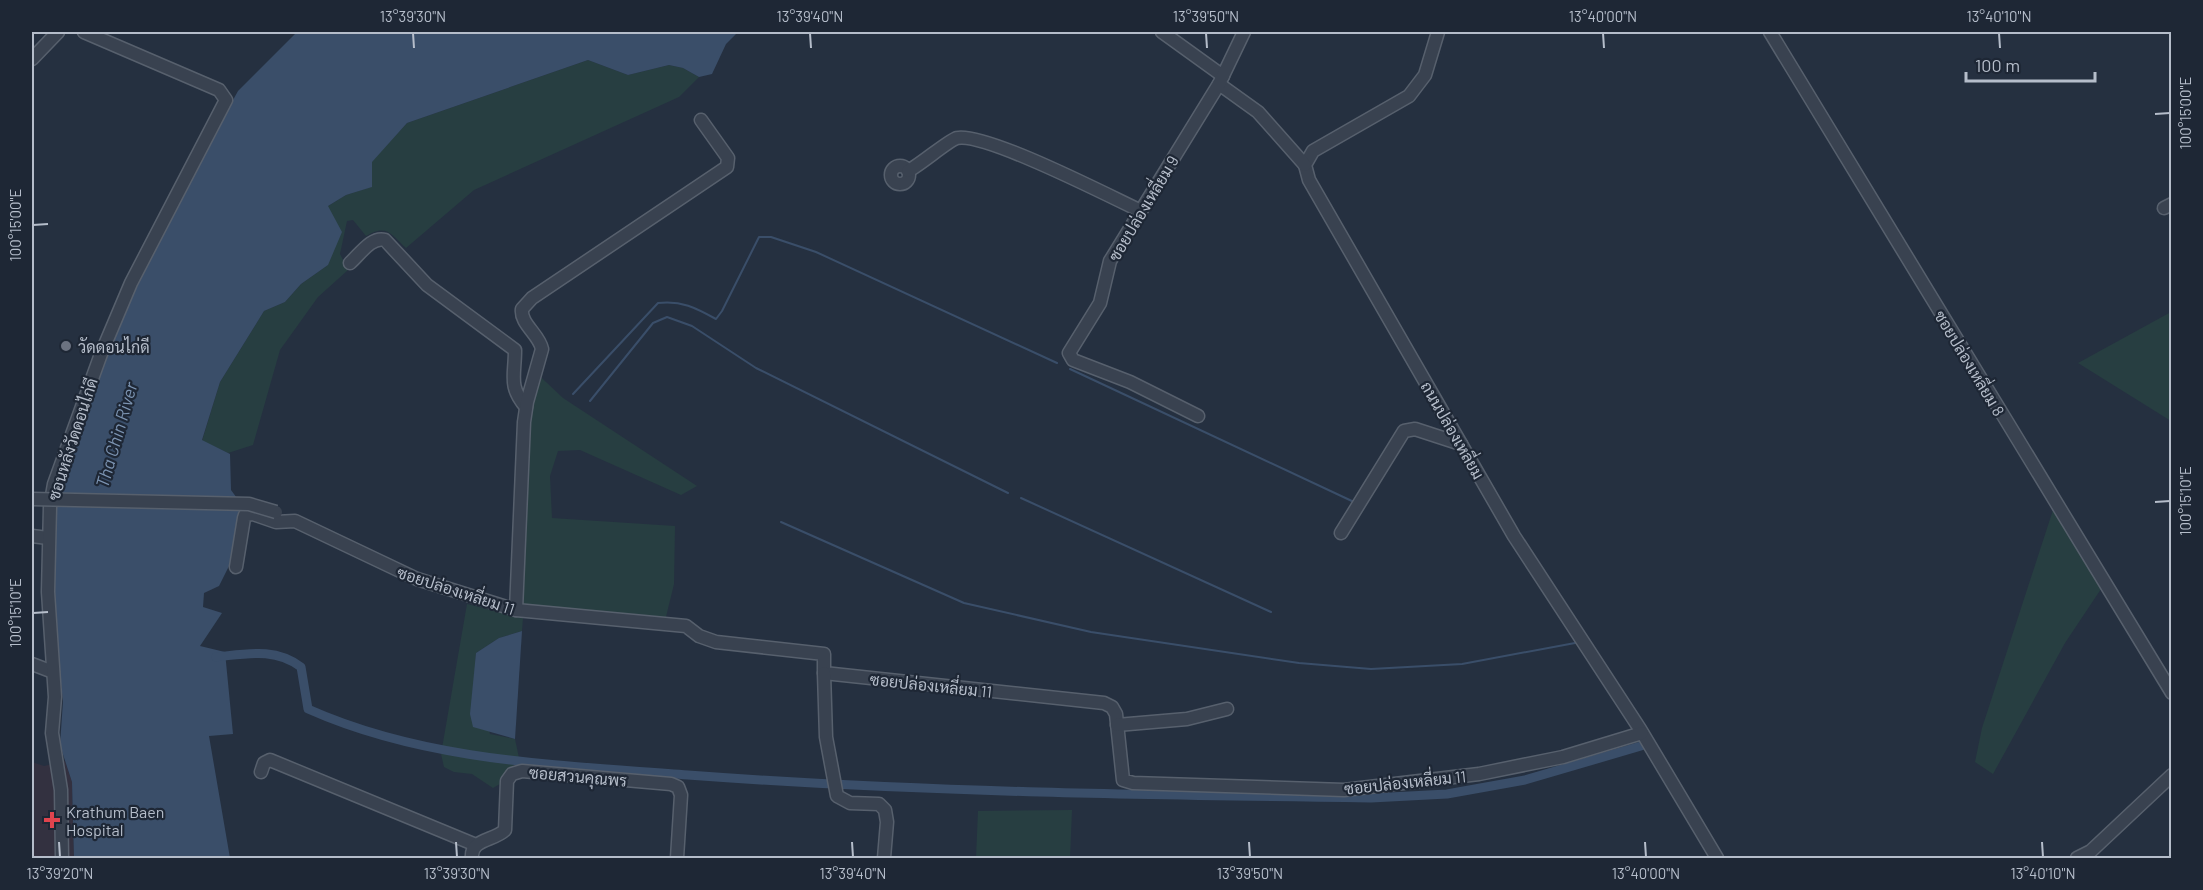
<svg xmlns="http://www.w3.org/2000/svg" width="2203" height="890" viewBox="0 0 2203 890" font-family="Barlow,Sarabun,sans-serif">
<rect width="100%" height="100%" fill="#253040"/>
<path fill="#333140" d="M65,761L72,782L74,858H32V762L44,766Z"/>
<g fill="#273e41">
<path d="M588,60L628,75L669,65L683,68L699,77L679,97L474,190L406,248C390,233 387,224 366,236L353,220L347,221L340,254L348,270L318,297L280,350L253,445L228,453L202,441L220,382L264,311L285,302L301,284L328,265V206L346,195L371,187V162L407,123Z"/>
<path d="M2171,312V421L2078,363Z"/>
<path d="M530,367L563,398L697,486L681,495L580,450L558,451L550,476L552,518L675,526L674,584L666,617L509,603L517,482Z"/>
<path d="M2053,510L2105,583L2065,643L1993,774L1975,762L1982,728Z"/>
<path d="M467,604L523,618L522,631L499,638L476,653L475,669L490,734L515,739L519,758L500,784L493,788L472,774L454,772L444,767L441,754Z"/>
<path d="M1072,810L1070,858H976L978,811Z"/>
</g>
<g fill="#3a4e69">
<path d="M297,32H738L726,44L712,74L699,77L683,68L669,65L628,75L588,60L407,123L372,162V187L346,195L328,206L342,232L328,265L301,284L285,302L264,311L220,382L202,440L230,454L231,490L242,505L229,566L219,586L204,593L203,607L222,613L200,646L225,652L233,734L209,736L230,858H74L72,782L60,745L63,701L53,615V537L57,494L114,338L152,253L196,167L238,91Z"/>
<path d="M522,631L515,739L473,727L470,714L476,653L499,638Z"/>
</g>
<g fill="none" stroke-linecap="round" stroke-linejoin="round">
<g stroke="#3a4e69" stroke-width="2">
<path d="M1070,369L1354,502"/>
<path d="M573,394L658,303C681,300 696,308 716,319L722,311L759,237H771L816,252L1057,363"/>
<path d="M590,401L653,323L667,317L692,326L756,368L1008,493"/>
<path d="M1021,498L1271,612"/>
<path d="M781,522L964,603L1091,632L1299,663L1371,669L1462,664L1575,643"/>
</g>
<path stroke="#3a4e69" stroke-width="9" d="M216,657C246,654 275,647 301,667L308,709C427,762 560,765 688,775C915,792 1143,795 1371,798L1447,794L1525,780L1641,746"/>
<g stroke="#57606d" stroke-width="15">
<g id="minor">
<path d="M1162,32L1223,76"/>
<path d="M1438,32L1425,75L1409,96L1313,151L1305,165L1309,180L1514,536L1640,729L1717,858"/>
<path d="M1770,32L2172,693"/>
<path d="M32,59L58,32"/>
<path d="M1219,84L1258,112L1305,165"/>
<circle cx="900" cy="175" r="9"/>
<path d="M908,171C920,165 949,140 957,138C985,132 1109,196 1141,211"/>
<path d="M2164,208L2172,204"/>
<path d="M350,263C360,254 372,236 385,240L427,285L515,350C515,376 508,386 526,407"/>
<path d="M1198,416L1130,382L1073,360L1069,353L1100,303L1110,261L1219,84L1244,32"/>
<path d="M1341,533L1404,431L1415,429L1461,444"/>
<path d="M32,536L48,538"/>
<path d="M236,567L244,518L245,515L253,514L276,522L295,521L417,579L516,610L686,626L699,636L716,642L824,654V673L1104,703L1112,707L1116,714L1123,780L1133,783L1344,790L1479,774L1563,757L1642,733"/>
<path d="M516,610L524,422L527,402L542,349C539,334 520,324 522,309L532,298L727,167L728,158L701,120"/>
<path d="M32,664L53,672"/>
<path d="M824,673L826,737L837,796L850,803L879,804L885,810L887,822L884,858"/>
<path d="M1117,725L1187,719L1227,709"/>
<path d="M261,772L264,763L270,760L476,845"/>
<path d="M62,858L61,790L52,733L55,697L48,592L50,507L54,484L101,354L131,283L226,100L219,90L84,32"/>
<path d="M472,858C470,839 494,841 505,830L507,781L512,774L522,771L671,784L678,787L681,795L677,858"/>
<path d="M2077,858L2091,851L2172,775"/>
</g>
</g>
<use href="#minor" stroke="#394250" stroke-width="12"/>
<g stroke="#57606d" stroke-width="15" stroke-linecap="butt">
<path id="minor-bridge" d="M32,499L249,504L276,512"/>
</g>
<use href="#minor-bridge" stroke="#394250" stroke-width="12"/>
</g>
<path fill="none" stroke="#b5bdca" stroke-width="2" d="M413,33L414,48M810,33L811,48M1206,33L1207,48M1603,33L1604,48M1999,33L2000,48M2155,114L2170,113M33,225L48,224M2155,502L2170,501M33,613L48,612M59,842L60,857M456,842L457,857M852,842L853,857M1249,842L1250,857M1645,842L1646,857M2042,842L2043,857"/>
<circle fill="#6b7280" stroke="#1e2735" stroke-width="2" cx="66" cy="346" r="6"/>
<path fill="#e0444e" stroke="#1e2735" stroke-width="2" d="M49 811h6v6h6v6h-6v6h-6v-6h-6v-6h6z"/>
<g text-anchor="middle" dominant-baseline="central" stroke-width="4.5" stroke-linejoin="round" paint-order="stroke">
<g font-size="16" fill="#b5bdca" stroke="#1e2735">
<text transform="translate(1143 208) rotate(-59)">ซอยปล่องเหลี่ยม 9</text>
<text transform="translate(1970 363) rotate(59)">ซอยปล่องเหลี่ยม 8</text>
<text transform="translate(1453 430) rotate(60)">ถนนปล่องเหลี่ยม</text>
<text transform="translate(72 439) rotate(-72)">ซอนหลังวัดดอนไก่ดี</text>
<text transform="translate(456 590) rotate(18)">ซอยปล่องเหลี่ยม 11</text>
<text transform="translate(931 685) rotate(6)">ซอยปล่องเหลี่ยม 11</text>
<text transform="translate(578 776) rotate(5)">ซอยสวนคุณพร</text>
<text transform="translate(1405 782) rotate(-6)">ซอยปล่องเหลี่ยม 11</text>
</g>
<g font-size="16" fill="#b5bdca" stroke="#1e2735" text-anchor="start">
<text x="78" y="346">วัดดอนไก่ดี</text>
<text x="66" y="811">Krathum Baen<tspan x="66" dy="18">Hospital</tspan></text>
</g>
<g font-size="18" font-style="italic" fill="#7c94b2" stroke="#1e2735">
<text transform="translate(116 435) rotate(-74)">Tha Chin River</text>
</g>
</g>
<rect width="2203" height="890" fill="none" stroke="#1e2735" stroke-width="66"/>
<path d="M1966 72v9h129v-9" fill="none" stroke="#b5bdca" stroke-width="3"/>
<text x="1975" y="72" font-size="18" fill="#b5bdca" stroke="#1e2735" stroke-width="4.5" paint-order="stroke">100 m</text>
<rect x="33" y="33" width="2137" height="824" fill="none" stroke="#b5bdca" stroke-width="2"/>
<g font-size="15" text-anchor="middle" fill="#b5bdca">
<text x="413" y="22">13°39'30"N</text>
<text x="810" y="22">13°39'40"N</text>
<text x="1206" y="22">13°39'50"N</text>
<text x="1603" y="22">13°40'00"N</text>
<text x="1999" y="22">13°40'10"N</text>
<text transform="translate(2186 113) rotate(-90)" y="5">100°15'00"E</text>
<text transform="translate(16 225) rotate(-90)" y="5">100°15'00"E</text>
<text transform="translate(2186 501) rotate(-90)" y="5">100°15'10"E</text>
<text transform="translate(16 613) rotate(-90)" y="5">100°15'10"E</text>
<text x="60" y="879">13°39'20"N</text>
<text x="457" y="879">13°39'30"N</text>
<text x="853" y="879">13°39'40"N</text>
<text x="1250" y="879">13°39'50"N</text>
<text x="1646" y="879">13°40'00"N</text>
<text x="2043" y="879">13°40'10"N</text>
</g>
</svg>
